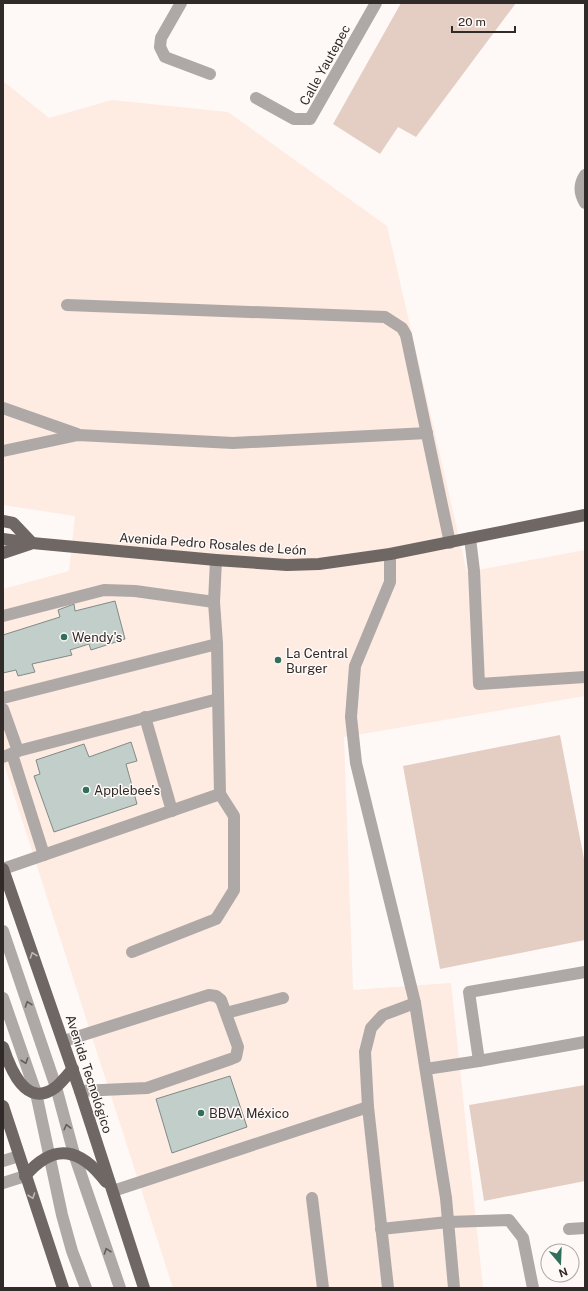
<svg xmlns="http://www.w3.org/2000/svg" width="588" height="1291" viewBox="0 0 588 1291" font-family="'Public Sans',sans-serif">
<rect width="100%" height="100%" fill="#fef9f7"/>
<path fill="#feebe1" d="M3,81L49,118L112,100L228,112L387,226L467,572L585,550V696L344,737L353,990L451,983L483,1288H173L3,761V589L69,571L75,516L3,505Z"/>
<g fill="#e4cec3">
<path d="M401,3H516L416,137L398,127L380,154L333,124Z"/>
<path d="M560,735L585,864V940L440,969L403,766Z"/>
<path d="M585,1085V1181L484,1201L469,1105Z"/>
</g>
<g fill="#c2cec9" stroke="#808b87">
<path d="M115,601L125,639L91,650L89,644L70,650L72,655L32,664L35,672L18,676L16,670L3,673V635L60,617L58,610L74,604L75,611Z"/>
<path d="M131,742L137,761L126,764L137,804L54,832L34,776L40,774L36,760L84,744L89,757Z"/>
<path d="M230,1076L247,1127L172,1153L156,1099Z"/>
</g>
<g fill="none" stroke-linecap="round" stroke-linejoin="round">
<g stroke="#aea9a7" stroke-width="12">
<path d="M181,3L161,38L160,47L165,57L210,74"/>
<path d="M256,98L294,119H310L376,3"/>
<path d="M585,175C579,184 579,193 585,203"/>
<path d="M67,305L385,317L402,328L406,335L450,543"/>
<path d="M3,408L77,434"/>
<path d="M3,451L78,435L233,443L427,433"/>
<path d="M470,538L474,571L479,684L585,677"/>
<path d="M390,554V582L355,666L351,717L356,763L415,1003L446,1198L454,1288"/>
<path d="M3,616L104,590L135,591L214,602"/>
<path d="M3,698L217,644"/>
<path d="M3,709L18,751"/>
<path d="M145,717L172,811"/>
<path d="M12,754L44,855"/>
<path d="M3,757L18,751L218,699"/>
<path d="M3,869L220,794L217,644L214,602L216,560"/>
<path d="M3,931L56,1087L74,1154L120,1288"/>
<path d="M132,952L216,919L234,890V816L220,794"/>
<path d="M585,972L469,992L479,1061L585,1042"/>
<path d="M3,998L36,1093L62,1215L72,1251L86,1288"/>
<path d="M226,1013L283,998"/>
<path d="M64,1041L209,995L216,996L221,1000L238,1047L236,1057L231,1059L147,1088L80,1091"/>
<path d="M426,1069L479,1061"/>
<path d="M3,1161L19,1156"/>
<path d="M3,1183L25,1176"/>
<path d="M113,1191L368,1107"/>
<path d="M312,1198L323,1288"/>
<path d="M381,1229L448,1222L509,1220L523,1238L533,1288"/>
<path d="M569,1229L585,1228"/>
<path d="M388,1288L368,1107L365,1052L371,1028L383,1015L415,1003"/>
</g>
<g stroke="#6f6763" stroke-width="12">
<path d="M3,521L13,523L32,543"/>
<path d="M3,539L32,543L216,560L287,565L319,564L390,554L585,515"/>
<path d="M3,553L30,544"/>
<path d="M3,869L80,1091L144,1288"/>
<path d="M3,1047C10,1068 26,1110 56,1087C62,1082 67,1075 73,1069"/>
<path d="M3,1106L63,1288"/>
<path d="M25,1176C55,1141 81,1149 106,1182"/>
</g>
</g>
<defs><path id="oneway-chevron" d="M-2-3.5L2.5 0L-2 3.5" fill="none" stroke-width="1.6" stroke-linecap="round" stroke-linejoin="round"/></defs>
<g stroke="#beb7b4">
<use href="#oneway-chevron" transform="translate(33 955) rotate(-109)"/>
<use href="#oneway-chevron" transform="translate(32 1196) rotate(71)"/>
</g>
<g stroke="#625d5b">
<use href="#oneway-chevron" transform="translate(28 1004) rotate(-109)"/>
<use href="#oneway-chevron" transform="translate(25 1061) rotate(71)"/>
<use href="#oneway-chevron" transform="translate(67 1127) rotate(-104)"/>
<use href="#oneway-chevron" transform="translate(107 1251) rotate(-109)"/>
</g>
<g fill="#316f5c" stroke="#fef9f7" stroke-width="1.5">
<circle cx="64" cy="637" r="4"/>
<circle cx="278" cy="660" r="4"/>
<circle cx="86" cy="790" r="4"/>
<circle cx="201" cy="1113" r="4"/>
</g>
<g text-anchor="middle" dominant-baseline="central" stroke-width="3" stroke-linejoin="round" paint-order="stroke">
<g font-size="13" fill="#302b29" stroke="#fef9f7">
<text transform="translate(325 65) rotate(-61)">Calle Yautepec</text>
<text transform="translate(213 544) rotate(4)">Avenida Pedro Rosales de León</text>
<text transform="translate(89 1074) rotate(72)">Avenida Tecnológico</text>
</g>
<g font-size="13" fill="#302b29" stroke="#fef9f7" text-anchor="start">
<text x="72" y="637">Wendy's</text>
<text x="286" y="653">La Central<tspan x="286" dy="15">Burger</tspan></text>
<text x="94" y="790">Applebee's</text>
<text x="209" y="1113">BBVA México</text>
</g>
</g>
<rect width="588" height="1291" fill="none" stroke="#302b29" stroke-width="8"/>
<g transform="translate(560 1263) rotate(161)"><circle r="19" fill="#fef9f7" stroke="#aca7a5"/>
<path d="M0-3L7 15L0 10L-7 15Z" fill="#316f5c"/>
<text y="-6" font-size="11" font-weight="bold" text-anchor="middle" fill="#302b29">N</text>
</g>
<path d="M452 26v6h63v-6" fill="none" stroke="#302b29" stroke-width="2"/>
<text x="458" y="26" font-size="12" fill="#302b29" stroke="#fef9f7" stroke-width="3" paint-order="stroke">20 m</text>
</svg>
